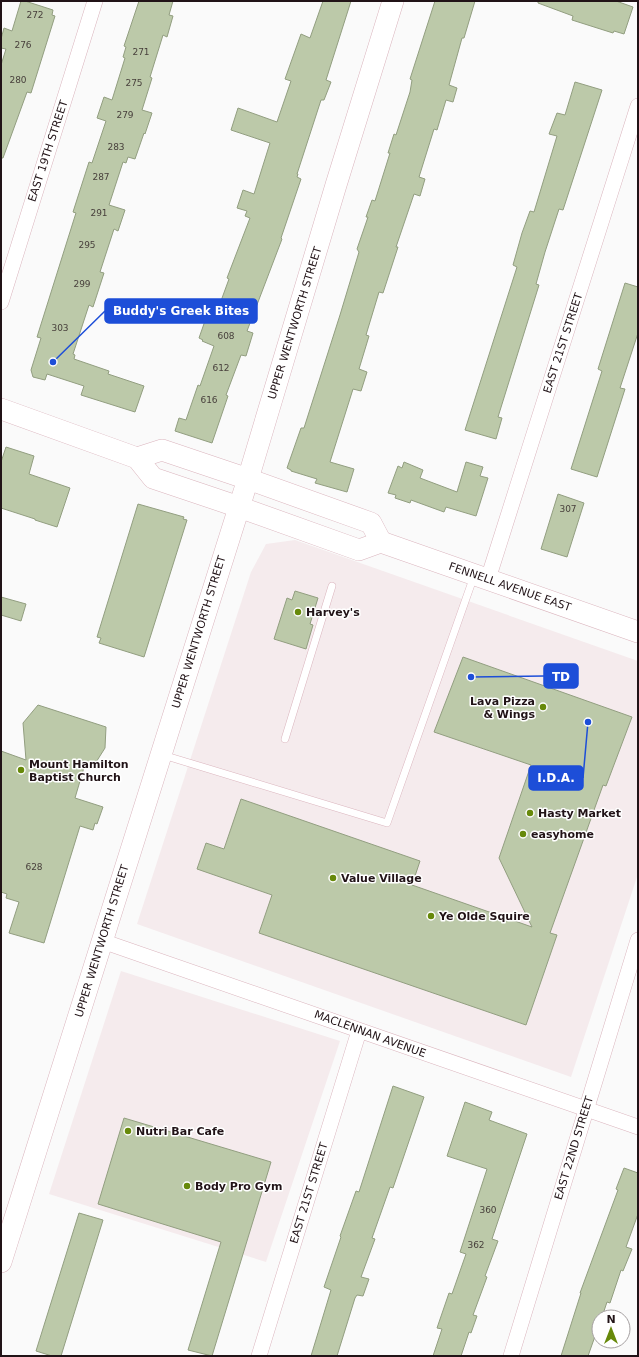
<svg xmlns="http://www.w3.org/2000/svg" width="639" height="1357" viewBox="0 0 639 1357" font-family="'DejaVu Sans',sans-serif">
<rect width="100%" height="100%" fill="#fafafa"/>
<g fill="#f5ebed">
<path d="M295,540L638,661V874L571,1077L137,924L251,572L266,544Z"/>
<path d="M121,971L340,1041L266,1262L49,1194Z"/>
</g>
<g fill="#bcc9a9" stroke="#929e80">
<path d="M21,1H25L53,10L52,15L55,16L31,93L27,92L3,158H1V65L6,49L1,48V39L4,28L12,31Z"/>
<path d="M139,1H173L169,15L173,16L167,37L163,35L150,77L152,78L142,110L152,113L145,134L144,133L135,159L128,157L126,163L123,162L109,205L125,210L118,231L114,229L100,272L104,273L93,307L89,305L73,354L75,355L74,359L109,371L108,374L144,386L135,412L81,395L84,386L47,374L45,380L33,377L31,370L41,338L37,337L75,216L76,213L73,212L89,162L92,163L106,121L97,118L104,97L112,100L125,58L123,57L126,47L124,46Z"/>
<path d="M323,1H351L326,80L331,82L324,100H321L297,174H298L297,177L301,179L281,238L282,239L247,331L253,333L246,356L241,355L226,395L228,396L212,443L175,431L179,418L186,420L198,385L200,386L214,346L202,341L203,340L199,338L206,318L214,320L229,279L227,278L250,218L245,216L247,211L237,208L243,190L254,194L270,143L231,130L238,108L277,122L291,81L285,79L301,34L310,38Z"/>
<path d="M435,1H475L464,38H462L449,85L457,88L453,102L446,100L437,130L434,129L419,177L425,179L420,196L414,194L396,247H398L383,293L379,292L366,335L369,336L359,369L367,372L361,391L353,389L330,462L354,469L347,492L315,483L317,479L291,471V470L287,468L301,428H304L340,315L359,252L357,249L368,217H366L372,200L375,201L390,153H388L394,134L396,135L410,92L412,80L410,79Z"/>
<path d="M538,1H616L633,7L624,34L614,31L613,33L572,20L573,16L538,3Z"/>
<path d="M575,82L602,90L563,210L559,209L545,252L536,284L539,285L498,417L502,418L496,439L465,430L517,267L513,265L522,233L530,211L534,212L557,136L549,134L557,113L565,115Z"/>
<path d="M625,283L638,287V333L620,388L625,389L597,477L571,469L602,371L598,369Z"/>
<path d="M6,447L34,456L29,474L70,488L57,527L35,520V519L1,508V462Z"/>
<path d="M404,462L423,470L420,478L457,492L466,462L483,467L480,476L488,478L476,516L446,507L444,512L411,500L410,503L395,498L396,495L388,493L398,466L402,468Z"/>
<path d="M558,494L584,503L567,557L541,549Z"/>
<path d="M138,504L184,517L183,519L187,520L144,657L99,643L101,638L97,637Z"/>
<path d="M295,591L318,598L310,624L313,625L306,649L274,639L287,598L292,600Z"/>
<path d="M1,597L26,604L21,621L1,615Z"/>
<path d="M463,657L632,717L606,786L603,785L550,933L557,935L526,1025L259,933L272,895L197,869L206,843L224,849L241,799L420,861L412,885L532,927L499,858L531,765L434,732Z"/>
<path d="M38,705L106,727L105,748L93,767L85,764L75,798L103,807L97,824L95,823L93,830L80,826L44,943L9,933L19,902L6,898L7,894L1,892V751L26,760L23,723Z"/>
<path d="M393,1086L424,1097L393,1188L390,1187L372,1238L375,1239L361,1277L369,1279L363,1296L357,1295L355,1298L337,1356H311L331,1290L324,1287L341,1237L340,1236L356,1191L359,1192Z"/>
<path d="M465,1102L492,1112L489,1120L527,1134L492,1239L498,1241L485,1276L487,1277L473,1315L477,1316L471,1333L469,1332L461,1356H433L442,1329L437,1328L449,1293L452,1294L466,1254L460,1252L487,1169L447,1156Z"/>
<path d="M124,1118L271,1162L212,1356L188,1350L221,1242L98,1204Z"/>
<path d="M624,1168L638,1173V1214L626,1247L632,1249L623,1271L621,1270L610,1303L607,1302L602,1317H599V1325L588,1356H561L581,1293H580L618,1190L616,1189Z"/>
<path d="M79,1213L103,1220L61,1356H52L36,1351Z"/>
</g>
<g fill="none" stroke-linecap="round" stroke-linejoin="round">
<g stroke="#dbb5be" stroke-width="8">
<g id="lane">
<path d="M285,739L332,586"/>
<path d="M163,755L387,823L474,576"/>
</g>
</g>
<g stroke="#dbb5be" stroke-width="16">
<g id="street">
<path d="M1,302L95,1"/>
<path d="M488,579L638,106"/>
<path d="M102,941C281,1002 459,1066 638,1127"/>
<path d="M259,1356L359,1031"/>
<path d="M511,1356L638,940"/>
</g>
</g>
<g stroke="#dbb5be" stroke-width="22">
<g id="secondary">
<path d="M1,409L137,458L153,478L239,507L359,550L381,542L638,632"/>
<path d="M137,458L162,450L248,479L371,523L381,542"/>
<path d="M1,1262L248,479L336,185L393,1"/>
</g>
</g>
<use href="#lane" stroke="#fff" stroke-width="7"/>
<use href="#street" stroke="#fff" stroke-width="15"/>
<use href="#secondary" stroke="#fff" stroke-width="21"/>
</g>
<g fill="#67890a" stroke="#fff" stroke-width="1.5">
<circle cx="298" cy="612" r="4"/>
<circle cx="543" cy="707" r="4"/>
<circle cx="21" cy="770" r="4"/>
<circle cx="530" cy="813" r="4"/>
<circle cx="523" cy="834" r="4"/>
<circle cx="333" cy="878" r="4"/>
<circle cx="431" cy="916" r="4"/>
<circle cx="128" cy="1131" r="4"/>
<circle cx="187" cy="1186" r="4"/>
</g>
<g text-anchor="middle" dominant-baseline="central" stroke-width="3" stroke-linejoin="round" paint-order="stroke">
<g font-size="9" fill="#48403c">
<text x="35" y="15">272</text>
<text x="23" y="45">276</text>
<text x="141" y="52">271</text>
<text x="18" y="80">280</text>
<text x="134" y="83">275</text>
<text x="125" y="115">279</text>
<text x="116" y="147">283</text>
<text x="101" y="177">287</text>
<text x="99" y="213">291</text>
<text x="87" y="245">295</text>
<text x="82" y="284">299</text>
<text x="60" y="328">303</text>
<text x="226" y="336">608</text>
<text x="221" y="368">612</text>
<text x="209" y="400">616</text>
<text x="568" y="509">307</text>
<text x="34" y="867">628</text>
<text x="488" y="1210">360</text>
<text x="476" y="1245">362</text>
</g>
<g font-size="11" fill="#211317" stroke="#fff">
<text transform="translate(48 151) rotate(-72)">EAST 19TH STREET</text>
<text transform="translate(295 323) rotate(-73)">UPPER WENTWORTH STREET</text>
<text transform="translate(563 343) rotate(-72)">EAST 21ST STREET</text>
<text transform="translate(510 587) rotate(19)">FENNELL AVENUE EAST</text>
<text transform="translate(199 632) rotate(-73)">UPPER WENTWORTH STREET</text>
<text transform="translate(102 941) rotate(-73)">UPPER WENTWORTH STREET</text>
<text transform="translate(370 1034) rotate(20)">MACLENNAN AVENUE</text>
<text transform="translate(574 1148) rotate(-73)">EAST 22ND STREET</text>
<text transform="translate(309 1193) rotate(-73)">EAST 21ST STREET</text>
</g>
<g font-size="11" font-weight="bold" fill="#211317" stroke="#fff" text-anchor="start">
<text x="306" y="612">Harvey's</text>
<text x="535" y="701" text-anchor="end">Lava Pizza<tspan x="535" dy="13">&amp; Wings</tspan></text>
<text x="29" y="764">Mount Hamilton<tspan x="29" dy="13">Baptist Church</tspan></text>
<text x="538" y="813">Hasty Market</text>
<text x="531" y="834">easyhome</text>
<text x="341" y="878">Value Village</text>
<text x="439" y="916">Ye Olde Squire</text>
<text x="136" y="1131">Nutri Bar Cafe</text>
<text x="195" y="1186">Body Pro Gym</text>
</g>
</g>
<path fill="none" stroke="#1d4ed8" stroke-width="1.5" d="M53 362L105 311M471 677L544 676M588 722L583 778"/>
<g fill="#1d4ed8" stroke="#fff" stroke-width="1.5">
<circle cx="53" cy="362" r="4"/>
<circle cx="471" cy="677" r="4"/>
<circle cx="588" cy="722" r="4"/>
</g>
<g fill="#1d4ed8" stroke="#1d4ed8" stroke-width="1.5">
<rect x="105" y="299" width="152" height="24" rx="4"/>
<rect x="544" y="664" width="34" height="24" rx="4"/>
<rect x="529" y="766" width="54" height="24" rx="4"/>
</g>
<g font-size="12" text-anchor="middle" font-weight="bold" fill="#fff">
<text x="181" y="315">Buddy's Greek Bites</text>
<text x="561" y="681">TD</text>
<text x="556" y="782">I.D.A.</text>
</g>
<rect width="639" height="1357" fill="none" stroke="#211317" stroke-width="4"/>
<g transform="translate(611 1329)"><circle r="19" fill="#ffffff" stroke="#a6a1a2"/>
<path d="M0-3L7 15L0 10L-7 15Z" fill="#67890a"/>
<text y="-6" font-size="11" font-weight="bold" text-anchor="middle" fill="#211317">N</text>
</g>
</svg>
